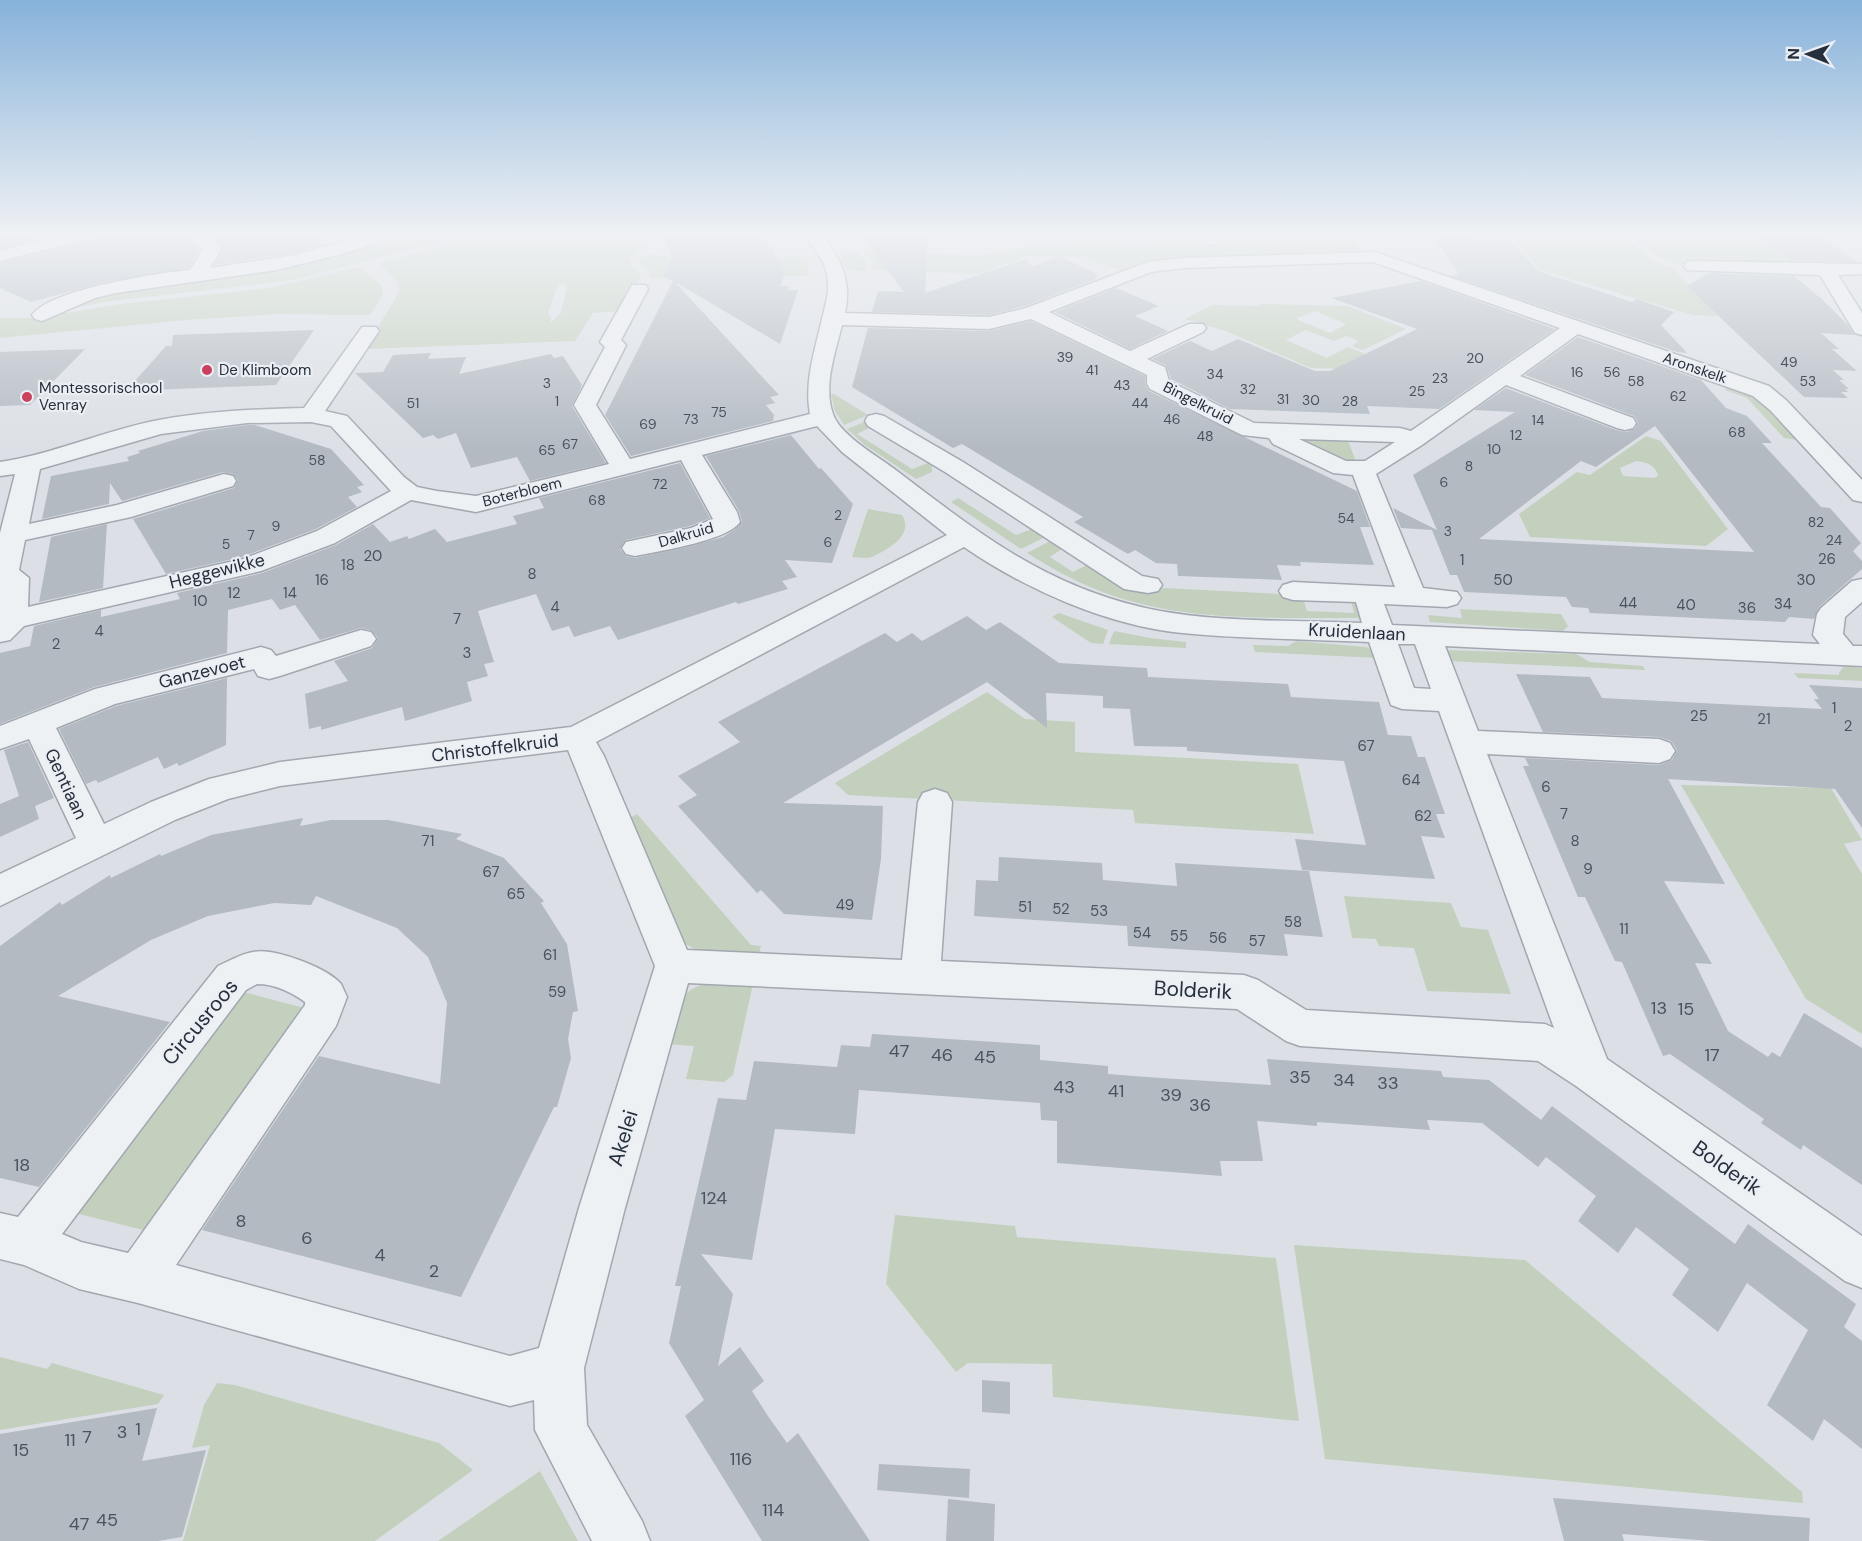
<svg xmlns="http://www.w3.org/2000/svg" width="1862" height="1541" viewBox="0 0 1862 1541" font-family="'DM Sans',sans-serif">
<rect width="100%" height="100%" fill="#dce0e6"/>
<g fill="#c3d0bd" fill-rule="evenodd">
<path d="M394,234H479L450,239L293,280L112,301L54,311C81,302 109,293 138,287C224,271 314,274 394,234Z"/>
<path d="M625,234L645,248L630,257L631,267L640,272V278L623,311L593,313L575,341L365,349L400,291L397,282L379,263L477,237L517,234ZM563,282L567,285L561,313L550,323L551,317L548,313L557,287Z"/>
<path d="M1270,234H1349L1359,252L1146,260L1121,270L1084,257L1027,256L979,274L871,270L874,264L863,251L976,255L1002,252L1034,245L1206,243L1252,240Z"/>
<path d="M1510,234H1620L1655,262L1671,267L1718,316L1693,315L1540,270Z"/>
<path d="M1629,234H1755L1801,266L1781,262L1744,264L1737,261L1721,260L1719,263C1674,271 1664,262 1629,234Z"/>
<path d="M858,252L868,265L866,271L846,270L840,254Z"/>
<path d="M651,254L685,260L805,257L809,263L807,276L650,278L649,272L638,261L644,256Z"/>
<path d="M354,268H361L382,286L383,294L370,315L277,314L186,320L0,338V318H35L122,304L270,288Z"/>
<path d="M1259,304L1348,306L1406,329L1363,350L1352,346L1359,341L1346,336L1334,341L1305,330L1286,340L1327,358L1348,347L1372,357L1348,369L1311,368L1226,331L1185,319L1212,305L1259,306ZM1315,311L1346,324L1330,333L1298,320L1297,318Z"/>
<path d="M1732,385L1753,393L1803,441L1784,438L1747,398L1725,390Z"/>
<path d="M831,394H834L868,415L844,425L835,411Z"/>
<path d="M864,422L871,427L857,434L912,469L928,463L932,466V472L916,479L865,445L847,429Z"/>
<path d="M1287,436L1347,438L1356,462L1337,461Z"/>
<path d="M1646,436L1661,441L1728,529L1706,546L1530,537L1519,514L1577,472L1590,475ZM1636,461C1646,462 1656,465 1658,476L1654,478L1623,476L1620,468Z"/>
<path d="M958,498L1016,535L1032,529L1045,537L1021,549L951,502Z"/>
<path d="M868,509L902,515C915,535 887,550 872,557C866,559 858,557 852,557Z"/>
<path d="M1052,540L1063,548L1050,557L1073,572L1089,564L1124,586L1302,595L1307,611L1354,613L1350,597L1355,598L1368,618C1280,617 1184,624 1100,591C1074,581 1051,568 1027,553Z"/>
<path d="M1460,609L1561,614L1568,626L1563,631L1430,622L1428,615L1462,618Z"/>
<path d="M1059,613L1108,630L1103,644L1091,643L1052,617Z"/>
<path d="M1114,631L1150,638L1186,642V648L1109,644Z"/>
<path d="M1296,641L1366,647L1380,654L1378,658L1255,652L1253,645L1288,646Z"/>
<path d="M1441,650L1576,654L1590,662L1643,666L1645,670L1445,661Z"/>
<path d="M1844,666L1862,668V681L1798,678L1794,673L1839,675V673Z"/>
<path d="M987,692L1025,719L1075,722V752L1298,764L1314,834L1135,823L1133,810L848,795L835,783Z"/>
<path d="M1681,785L1831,788L1862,840L1844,844L1862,874V1034L1806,999Z"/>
<path d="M637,814L751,945L761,946L758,957C735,955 706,957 686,944C663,929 638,848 626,820Z"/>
<path d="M1344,896L1451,903L1461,927L1488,930L1511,994L1427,991L1414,948L1379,946L1376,939L1352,938Z"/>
<path d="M716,982L753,984L733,1075L724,1082L686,1079L694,1046L664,1044C677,1011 676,986 716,982Z"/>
<path d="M247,993L304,1008L147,1231L67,1211L229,998Z"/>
<path d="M895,1215L1015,1226L1017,1237L1276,1258L1299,1421L1053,1397L1052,1364L968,1363L956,1372L886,1284Z"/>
<path d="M1294,1245L1525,1260L1802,1492L1803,1503L1325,1459Z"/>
<path d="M0,1357L47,1369L52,1363L164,1395L158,1404L0,1430Z"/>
<path d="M217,1383L235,1385L439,1443L473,1470L375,1541H183L210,1445L192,1448L204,1405Z"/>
<path d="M540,1471L578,1541H438Z"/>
</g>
<g fill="#b3bac2" fill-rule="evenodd">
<path d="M0,234H55L0,249Z"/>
<path d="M97,234H184L200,250L189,268L105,282L31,302L0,288V263L94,240Z"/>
<path d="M206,234H320L321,245L295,253L214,265L223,249L215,239Z"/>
<path d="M662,234H762L785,271L781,286H789L788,290H798L780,344L675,282L779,395L770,397L775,403L766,405L774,415L773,421L631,456L605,415L673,281L664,276L672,258Z"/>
<path d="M861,234H928L925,293L1026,259L1033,266L1059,256L1097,274L1096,279L1025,306L989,315L872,312L878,291L904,292Z"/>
<path d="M1755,234H1814L1858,262L1793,261Z"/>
<path d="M1437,235L1473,236L1476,240L1513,242L1538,271L1632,302L1637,299L1674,312L1661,325L1687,353L1677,352L1451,276L1459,274L1435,239H1440Z"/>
<path d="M1709,273L1794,276L1824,301L1847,324L1854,335L1821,333L1839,349H1832L1857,371L1833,370L1844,380H1839L1849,389H1845L1848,392H1841L1848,398L1804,397L1687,286Z"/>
<path d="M1421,281L1555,329L1439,409L1367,406L1370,414L1230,409L1171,379L1166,365L1152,359L1190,341L1212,351L1238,339L1315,371H1330L1417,329L1331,298Z"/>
<path d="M1116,288L1159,306L1135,316L1168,331L1130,349L1055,312Z"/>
<path d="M1031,321L1145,376V385L1149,391L1357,491L1370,527H1360L1374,565L1300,562L1301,566L1277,565L1282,580L1178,576L1177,564L1156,563L1135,550L1128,554L1074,522L1083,517L962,444L953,448L852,387L868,328L989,331Z"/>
<path d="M314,330L276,385L126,391L166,346H172L173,335Z"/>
<path d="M1578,337L1701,380L1726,408L1747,416L1772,443H1762L1821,507L1830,508L1861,543L1853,551L1862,561V569L1820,606L1814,619L1789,617L1785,622L1590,613L1588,608L1572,607L1566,597L1464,592L1457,575H1450L1432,530L1401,528L1393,508L1437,530L1413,475L1515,412L1474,410L1506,388L1616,430L1626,432L1635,429L1638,422L1634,416L1525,375ZM1655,426L1754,552L1479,539L1581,461L1596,467Z"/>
<path d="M85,349L30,405L0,406V352Z"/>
<path d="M431,353L428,359L466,357L459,374L551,354L554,358L563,356L582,385L572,406L606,463L530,481L517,457L471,468L456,433L438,439L433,435L423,438L355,373L383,372L393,355Z"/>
<path d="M247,425H255L331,449L364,485L357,487L362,492L348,497L357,507L316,529L242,557L166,574L133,519L234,488L238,480L233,474L223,472L122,501L110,483L109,504L42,519L51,476L129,461L127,457L140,453L138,451L203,431Z"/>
<path d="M791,435L819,469L821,468L853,504L832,563L785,560L797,577L782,581L788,589L738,604L736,602L618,640L610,626L574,637L569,626L552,631L536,594L478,611L494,662L484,664L488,676L467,682L472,701L405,721L402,707L321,730V726L309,729L305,694L348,681L334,661L372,648L378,638L371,630L361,628L320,640L295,605L280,610L272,599L228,610L227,653L94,687L0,724V653L30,646L34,626L101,610V617L180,599L177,593L262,573L336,545L373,524L390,542L407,536L409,539L435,529L447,542L517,524L513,516L544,508L539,498L680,463L710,518L690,526L626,540L620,549L626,556L635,558L692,546L723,537L734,530L742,521L739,511L706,456Z"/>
<path d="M107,524L103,588L39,602L51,537Z"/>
<path d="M967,616L986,630L1000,622L1059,663L1147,668L1148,677L1288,684L1291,697L1379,702L1388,735L1411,736L1418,757H1425L1445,814H1436L1445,838L1421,836L1435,879L1302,870L1295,839L1366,845L1344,761L1187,751V747L1134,746L1130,709L1103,708V696L1046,693L1047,728L987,682L783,803L883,806L881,859L872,920L784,914L761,890L757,893L678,806L697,795L678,776L740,742L718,722L885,633L897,642L912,633L922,641Z"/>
<path d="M1516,674L1590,677L1602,698L1822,709L1814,699H1819L1809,685L1862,688V828L1835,789L1668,779L1725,884L1664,881L1712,964L1695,963L1728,1031L1768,1057L1772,1052L1780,1057L1804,1013L1862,1048V1185L1803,1145L1801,1150L1761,1123L1764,1119L1670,1054L1663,1056L1622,962L1615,961L1585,897H1578L1523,766H1529L1525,758L1659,765L1672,760L1677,750L1671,741L1659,737L1543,732Z"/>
<path d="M227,678L226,745L179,766L177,763L164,769L158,757L98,783L96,780L86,784L59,729L116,706Z"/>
<path d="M28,742L54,798L35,806L39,819L0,837V804L19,796L4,750Z"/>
<path d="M303,818L300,826L331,820H388L462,834L456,839L504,858L544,901L541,903L567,944L578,1011L573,1012L568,1039L571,1058L557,1107H554L461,1297L202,1230L319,1056L440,1084L447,1003L428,957L397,928L316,896L311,905L274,903L208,916L151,940L58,996L170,1022L39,1187L0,1178V946L60,902L62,905L110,875L111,878L160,854L161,856L211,835Z"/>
<path d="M999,857L1102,863L1103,880L1177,886L1175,863L1309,871L1323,937L1284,934L1288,956L1128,946L1127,926L974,916L976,880L998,881Z"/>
<path d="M872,1034L1040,1045V1060L1108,1066V1074L1146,1077L1271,1085L1267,1059L1441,1071L1443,1077L1489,1080L1541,1120L1552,1106L1735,1244L1748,1224L1856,1304L1844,1327L1862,1341V1449L1824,1419L1813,1441L1767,1405L1808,1330L1747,1283L1718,1332L1672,1295L1689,1269L1636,1227L1618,1253L1578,1221L1596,1196L1546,1157L1538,1167L1482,1123L1427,1120L1430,1130L1317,1122V1126L1257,1121L1263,1161H1220L1222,1176L1057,1163V1121L1041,1120L1040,1103L859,1090L855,1134L775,1129L752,1260L701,1254L733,1294L718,1366L740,1347L764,1381L752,1391L768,1416L787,1443L798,1433L870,1541H762L685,1416L704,1400L669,1343L681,1286H675L718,1098L746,1100L754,1061L837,1067L841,1045L870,1047Z"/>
<path d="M982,1380L1010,1382V1414L982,1412Z"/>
<path d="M157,1408L142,1461L206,1450L182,1537L158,1541H0V1434Z"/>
<path d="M879,1464L970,1469L969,1498L877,1490Z"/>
<path d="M1553,1498L1810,1518L1809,1541H1711L1622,1534L1624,1541H1564Z"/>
<path d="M948,1499L995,1504L994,1541H946Z"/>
</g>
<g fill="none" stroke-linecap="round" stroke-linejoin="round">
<g stroke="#a2a7b0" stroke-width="3">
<g id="minor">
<path d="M65,234H95L93,238L0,261V251Z"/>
<path d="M186,234C201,234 211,235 221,249L210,268L295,255L368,234H394L392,238L338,255L276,270L116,293L95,298L42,321L35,319L32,315C50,289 158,273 190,270L203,250Z"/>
<path d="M805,234H822C841,259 852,282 845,313L989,317L1026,308L1148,262L1184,258L1375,252L1769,386L1786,400L1862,480V502L1853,500L1770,410L1753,396L1578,334L1520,376L1633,418L1636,423L1633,428L1625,430L1617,428L1506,385L1422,445L1376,474L1423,588L1457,592L1461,598L1457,604L1447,607L1384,604L1392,625L1820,644L1813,635L1817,614L1821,608L1852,581L1862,579V602L1845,617L1843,634L1853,646H1862V666L1445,646L1478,731L1659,739L1670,743L1675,751L1670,759L1659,763L1487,754L1607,1059L1862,1236V1288L1845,1281L1576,1086L1538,1061L1300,1046L1286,1041L1237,1009L688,983L625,1208L584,1368L587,1425L642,1521L650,1541H592L535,1430L534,1400L510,1406L138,1303L79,1289L24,1265L0,1259V1213L18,1217L218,966C229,961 241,954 253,952C273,947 328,968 341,984C343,988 345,993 347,997L336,1026L176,1265L510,1356L539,1348L579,1208L655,966L568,750L280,786L228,799L175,820L0,906V874L76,838L29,739L0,749V726L95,689L261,647L271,650L276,656L361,630L371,632L376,639L371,646L280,676L269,679L258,676L254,669L115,704L56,728L104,824L151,802L209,779L280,762L571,727L947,535L842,452L817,426L702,455L737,512L740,522C727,541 659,551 635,556L626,554L622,548L626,542L691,528L713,519L681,460L476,512L411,500L335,543L261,571L24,626L10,640L0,642V533L15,474L0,476V462C55,454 105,430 159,420C207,411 256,409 304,408L362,327H376L379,331L325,411L347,416L404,477L417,487L437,491L476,496L609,464L574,405L605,347L600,342L630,289L632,285H646L648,289L621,340L626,345L596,405L630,459L810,414C804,381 815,350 822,319C826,303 831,288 826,270C822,257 812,246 805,234ZM1373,262L1560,328L1411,431L1400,428L1254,423L1169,381L1165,367L1147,359L1203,332L1206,328L1203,324H1189L1130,351L1049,312L1151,272L1184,268ZM1031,319L1147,375V384L1150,389L1242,435L1269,438L1273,444L1333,473L1353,475L1395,587L1293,582L1283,585L1279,591L1283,597L1293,600L1356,602L1362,623C1292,620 1208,623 1141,607C1039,583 974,529 893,468C877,456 839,434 833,414C823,385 835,354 842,325L989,329ZM311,422L331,426L391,491L317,531L243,559L28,607L29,578L19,570L25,540L131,517L233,486L236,481L233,476L224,474L117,505L29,524L40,469L161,434L247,423ZM1299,439L1395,442L1365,461H1346ZM964,547C1025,589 1108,626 1182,633C1244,639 1307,639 1369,642L1391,705L1402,709L1439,711L1554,1028L1545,1024L1306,1010L1258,980L1244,975L941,961L952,802L947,793L935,789L923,793L918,802L902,960L687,950L604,756L596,742ZM1398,644H1415L1431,689L1414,688ZM257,984C275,984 291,992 305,1002V1005L128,1253L81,1242L62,1234L246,990Z"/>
<path d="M1200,234H1218L1220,240L1217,244H1205Z"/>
<path d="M1693,261L1862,264V274L1838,275L1862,313V335L1855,333L1820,275L1687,270L1684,266L1687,262Z"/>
<path d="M876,414L884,416L963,462L1142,576L1158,579L1162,585L1158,591L1148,593L1124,589L945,472L868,426L865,421L868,416Z"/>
</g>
</g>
<use href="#minor" fill="#eef1f4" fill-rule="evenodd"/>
</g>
<linearGradient id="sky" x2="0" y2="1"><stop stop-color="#87b2da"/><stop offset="0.52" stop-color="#eff1f4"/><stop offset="1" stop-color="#eff1f4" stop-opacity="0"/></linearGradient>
<rect width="1862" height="450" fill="url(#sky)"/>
<g fill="#ca415d" stroke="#ebeff4" stroke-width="2">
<circle cx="207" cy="370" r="6"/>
<circle cx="27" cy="397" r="6"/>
</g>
<g text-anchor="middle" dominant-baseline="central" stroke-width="4.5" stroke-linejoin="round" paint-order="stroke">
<g font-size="14" fill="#49525e">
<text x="1065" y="357">39</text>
<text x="1475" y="358">20</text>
<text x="1789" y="362">49</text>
<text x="1092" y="370">41</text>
<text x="1577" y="372">16</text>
<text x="1612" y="372">56</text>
<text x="1215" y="374">34</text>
<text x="1440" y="378">23</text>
<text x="1636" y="381">58</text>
<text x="1808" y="381">53</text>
<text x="547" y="383">3</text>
<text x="1122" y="385">43</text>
<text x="1248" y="389">32</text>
<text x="1417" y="391">25</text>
<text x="1678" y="396">62</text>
<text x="1283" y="399">31</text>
<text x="1311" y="400">30</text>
<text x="557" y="401">1</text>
<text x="1350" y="401">28</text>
<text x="413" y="403">51</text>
<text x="1140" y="403">44</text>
<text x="719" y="412">75</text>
<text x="691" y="419">73</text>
<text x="1172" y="419">46</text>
<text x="1538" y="420">14</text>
<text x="648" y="424">69</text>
<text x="1737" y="432">68</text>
<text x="1516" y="435">12</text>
<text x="1205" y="436">48</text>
<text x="570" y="444">67</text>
<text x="1494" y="449">10</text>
<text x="547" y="450">65</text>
<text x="317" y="460">58</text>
<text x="1469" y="466">8</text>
<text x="1444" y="482">6</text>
<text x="660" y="484">72</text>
<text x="597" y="500">68</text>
<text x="838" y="515">2</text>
<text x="1346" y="518">54</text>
<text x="1816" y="522">82</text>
<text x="276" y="526">9</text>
<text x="1448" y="531">3</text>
<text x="251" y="535">7</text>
<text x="1834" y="540">24</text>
<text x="828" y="542">6</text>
<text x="226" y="544">5</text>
</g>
<g font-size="15" fill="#262f3c" stroke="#ebeff4">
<text transform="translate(1695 368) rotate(19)">Aronskelk</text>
<text transform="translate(1198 403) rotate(27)">Bingelkruid</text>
<text transform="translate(522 492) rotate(-14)">Boterbloem</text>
<text transform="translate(686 535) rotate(-16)">Dalkruid</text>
</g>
<g font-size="15" fill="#262f3c" stroke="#ebeff4" text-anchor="start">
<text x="219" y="370">De Klimboom</text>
<text x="39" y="388">Montessorischool<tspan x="39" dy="17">Venray</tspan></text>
</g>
<g font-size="15" fill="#49525e">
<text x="373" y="556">20</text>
<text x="1827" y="559">26</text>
<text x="1462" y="560">1</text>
<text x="348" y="565">18</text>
<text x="532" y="574">8</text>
<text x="322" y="580">16</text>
<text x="1503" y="580">50</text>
<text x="1806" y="580">30</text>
<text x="234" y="593">12</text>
<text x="290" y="593">14</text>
<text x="200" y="601">10</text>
<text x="1628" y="603">44</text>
<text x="1783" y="604">34</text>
<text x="1686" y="605">40</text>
<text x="555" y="607">4</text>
<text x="1747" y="608">36</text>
<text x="457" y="619">7</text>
<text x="99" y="631">4</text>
<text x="56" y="644">2</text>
<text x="467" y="653">3</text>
<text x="1834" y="708">1</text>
<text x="1699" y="716">25</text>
<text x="1764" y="719">21</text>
<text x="1848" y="726">2</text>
<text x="1366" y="746">67</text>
<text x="1411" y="780">64</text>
<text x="1546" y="787">6</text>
<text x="1564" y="814">7</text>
<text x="1423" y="816">62</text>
<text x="428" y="841">71</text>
<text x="1575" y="841">8</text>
<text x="1588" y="869">9</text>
<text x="491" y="872">67</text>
<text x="516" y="894">65</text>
<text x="845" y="905">49</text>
<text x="1025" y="907">51</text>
<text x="1061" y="909">52</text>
<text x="1099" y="911">53</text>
<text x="1293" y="922">58</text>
<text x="1624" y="929">11</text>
<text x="1142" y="933">54</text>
<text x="1179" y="936">55</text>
<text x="1218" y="938">56</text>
<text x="1257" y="941">57</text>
<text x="550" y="955">61</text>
<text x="557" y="992">59</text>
</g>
<g font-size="18" fill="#262f3c" stroke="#ebeff4">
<text transform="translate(217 571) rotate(-14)">Heggewikke</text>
<text transform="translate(1357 632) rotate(3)">Kruidenlaan</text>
<text transform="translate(202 672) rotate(-14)">Ganzevoet</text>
<text transform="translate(495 748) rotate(-7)">Christoffelkruid</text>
<text transform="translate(66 784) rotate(65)">Gentiaan</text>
</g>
<g font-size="18" fill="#49525e">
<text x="1659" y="1008">13</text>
<text x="1686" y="1009">15</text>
<text x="899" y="1051">47</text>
<text x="942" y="1055">46</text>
<text x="1712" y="1055">17</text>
<text x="985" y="1057">45</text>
<text x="1300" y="1077">35</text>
<text x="1344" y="1080">34</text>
<text x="1388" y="1083">33</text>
<text x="1064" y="1087">43</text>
<text x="1116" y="1091">41</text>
<text x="1171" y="1095">39</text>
<text x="1200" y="1105">36</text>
<text x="22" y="1165">18</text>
<text x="714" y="1198">124</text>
<text x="241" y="1221">8</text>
<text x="307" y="1238">6</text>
<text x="380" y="1255">4</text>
<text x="434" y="1271">2</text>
<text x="138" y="1429">1</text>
<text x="122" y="1432">3</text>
<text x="87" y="1437">7</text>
<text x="70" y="1440">11</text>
<text x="21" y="1450">15</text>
<text x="741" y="1459">116</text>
<text x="773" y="1510">114</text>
<text x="107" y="1520">45</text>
<text x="79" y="1524">47</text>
</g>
<g font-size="21" fill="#262f3c" stroke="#ebeff4">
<text transform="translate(1193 990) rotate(3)">Bolderik</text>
<text transform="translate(200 1022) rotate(-50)">Circusroos</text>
<text transform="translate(623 1138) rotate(-73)">Akelei</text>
<text transform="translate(1727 1168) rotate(35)">Bolderik</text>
</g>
</g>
<g transform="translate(1808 54) rotate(271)" stroke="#ebeff4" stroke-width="4.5" paint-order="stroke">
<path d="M0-4.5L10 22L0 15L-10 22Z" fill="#262f3c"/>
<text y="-9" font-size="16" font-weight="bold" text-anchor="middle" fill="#262f3c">N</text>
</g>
</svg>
